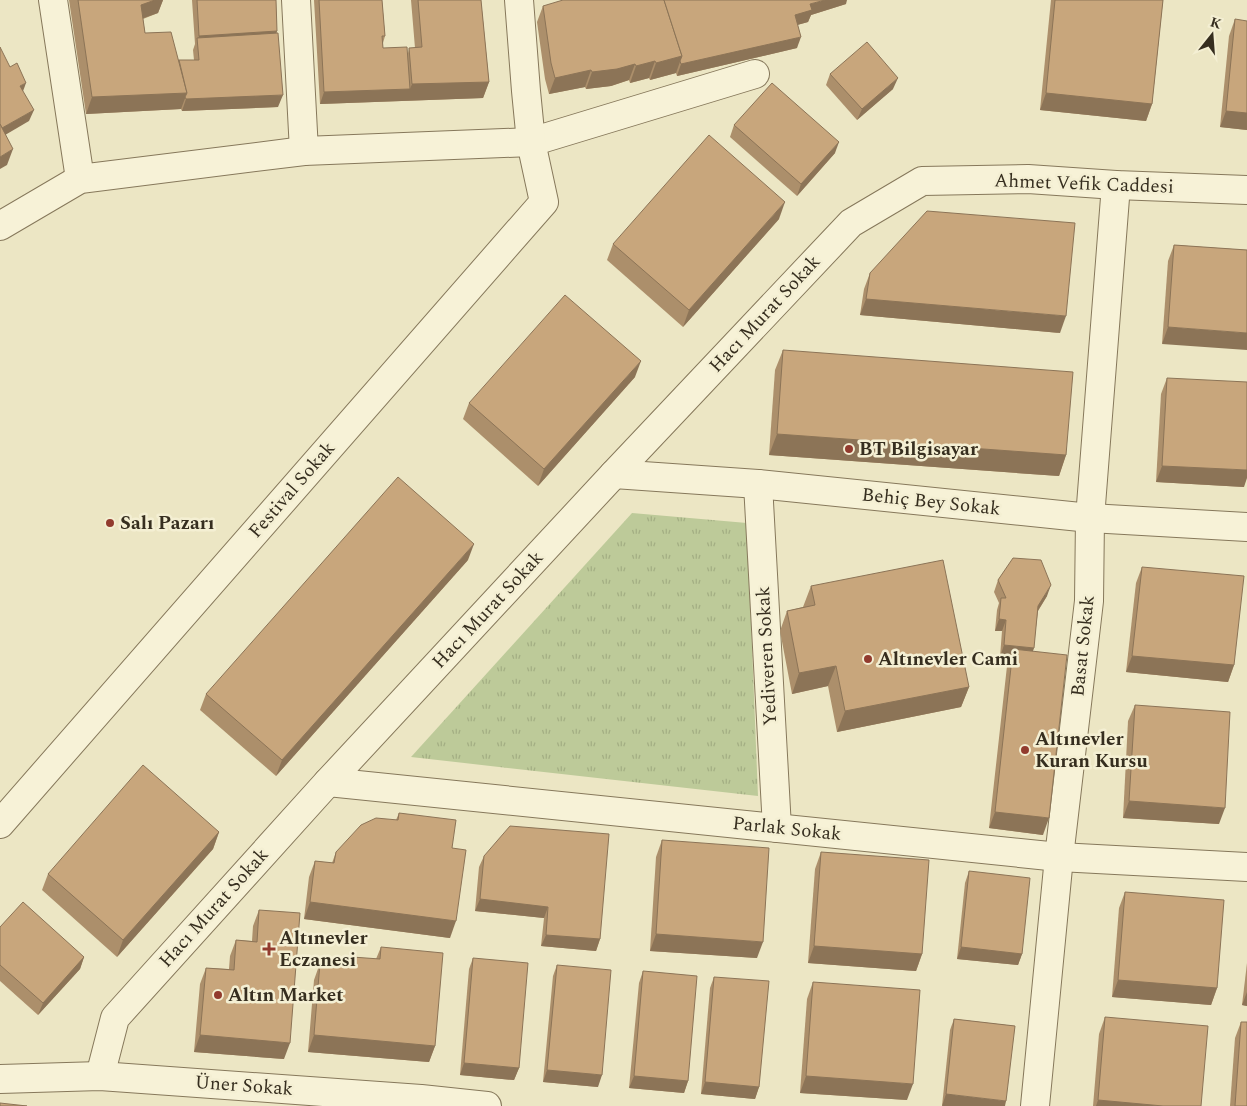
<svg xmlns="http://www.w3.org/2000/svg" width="1247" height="1106" viewBox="0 0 1247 1106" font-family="Spectral,serif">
<defs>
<pattern id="grass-tufts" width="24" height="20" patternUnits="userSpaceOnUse" patternTransform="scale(1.25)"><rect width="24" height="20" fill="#bdca99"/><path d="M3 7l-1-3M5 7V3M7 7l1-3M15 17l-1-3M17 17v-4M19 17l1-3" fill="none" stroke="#a3ae83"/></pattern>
</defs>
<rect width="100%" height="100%" fill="#ece6c4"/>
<path fill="url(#grass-tufts)" d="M632,513L747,523L758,796L411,757Z"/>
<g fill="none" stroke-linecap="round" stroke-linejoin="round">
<g stroke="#86785b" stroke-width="30">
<g id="street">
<path d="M53,0L80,179"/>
<path d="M296,0L304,151"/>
<path d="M0,226L80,179L304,151L531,142L755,74"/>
<path d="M614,474L758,484L1090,518L1247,527"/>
<path d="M758,484L777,828"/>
<path d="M328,782L1059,857L1247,867"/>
<path d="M0,824L544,202L531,142L526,91L519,0"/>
<path d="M100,1076L115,1018L328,782L614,474L851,223L922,181L1028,179L1116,185L1247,190"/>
<path d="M0,1079L100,1076L421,1099L487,1106"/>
<path d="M1035,1106L1059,857L1089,601L1090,518L1116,185"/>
</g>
</g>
<use href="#street" stroke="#f7f2d7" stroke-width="28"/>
</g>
<g fill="#ac8f6b">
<path d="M69,0H163L158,13L143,19L145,33L179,60H194L193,50L195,44L192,0H276L278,107L182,111L181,109L86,114Z"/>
<path d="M314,0H382L385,36L383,43V48L408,53L409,48H415L411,0H481L489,82L483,98L320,104Z"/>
<path d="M1051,0H1163L1152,104L1146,121L1040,110Z"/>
<path d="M846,4L811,15L808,22L797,25V48L677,76L676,73L650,80L649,78L630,83L629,80L611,86L586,89L585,87L549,94L545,79L537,22L543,6Z"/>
<path d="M1235,19L1247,130L1220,127L1229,36Z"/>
<path d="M830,74L893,89L857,120L826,85Z"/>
<path d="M734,125L835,153L797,196L730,137Z"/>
<path d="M779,219L683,327L607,260L613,244Z"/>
<path d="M1174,245L1247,250L1162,344L1168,261Z"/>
<path d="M870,273L1060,333L860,315L864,289Z"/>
<path d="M783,350L1066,455L1059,476L769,455L775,370Z"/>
<path d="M635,377L538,486L463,419L469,403Z"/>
<path d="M1167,378L1244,487L1156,482L1161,394Z"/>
<path d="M468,560L276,776L200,710L206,694Z"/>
<path d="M1142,567L1234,665L1228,682L1126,672L1136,583Z"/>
<path d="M998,580L1047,596L1038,611L1033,651L1043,835L989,828L1007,666L1010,658L1000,657L1002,631H995L997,610L999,603L994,592Z"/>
<path d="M811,586L969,687L961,707L837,732L828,686L792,694L780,631L787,611L803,607Z"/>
<path d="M1135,705L1219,824L1123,818L1128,721Z"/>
<path d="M399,813L452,848L450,938L304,919L309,877L315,861L332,863L336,852L396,820Z"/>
<path d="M219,832L213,849L117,957L42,890L48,874Z"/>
<path d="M662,840L757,958L650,951L656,857Z"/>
<path d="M821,852L922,954L916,971L808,963L815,869Z"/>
<path d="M484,856L600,939L596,951L541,946L544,918L475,911L479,867Z"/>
<path d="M969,871L1022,954L1018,965L957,959L965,883Z"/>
<path d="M1125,892L1217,988L1211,1005L1112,997L1119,908Z"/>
<path d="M259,910L284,1059L194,1052L200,984L206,968L229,969L230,956L236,940L252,941L253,926Z"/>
<path d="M0,927L84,957L80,969L38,1015L0,981Z"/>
<path d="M381,947L435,1046L429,1062L308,1052L314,980L320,963L349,966L352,957L376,959Z"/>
<path d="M473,958L519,1068L514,1080L460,1075L469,969Z"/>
<path d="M1247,963V1006L1242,1005Z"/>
<path d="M557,965L598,1087L543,1082L553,976Z"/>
<path d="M643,971L688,1081L684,1093L629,1088L639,983Z"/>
<path d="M714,977L759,1087L755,1099L701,1094L710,988Z"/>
<path d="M813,982L907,1100L800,1093L807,999Z"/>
<path d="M1105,1017L1201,1106H1093L1099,1034Z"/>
<path d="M954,1019L1015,1026L942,1106L950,1030Z"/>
<path d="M1241,1022L1247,1106H1230L1235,1038Z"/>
</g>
<g fill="#8c7457">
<path d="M155,0H163L158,13L135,21L141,5Z"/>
<path d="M825,0H847L846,4L811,15L808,22L790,27L795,15L810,4Z"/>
<path d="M277,31L273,43L197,41L199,36Z"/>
<path d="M801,37L797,48L677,76L681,64Z"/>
<path d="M682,56L676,73L650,80L656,63Z"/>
<path d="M655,61L649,78L630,83L636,66Z"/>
<path d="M635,64L629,80L611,86L586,89L592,72Z"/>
<path d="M591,70L585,87L549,94L555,78Z"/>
<path d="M898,78L893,89L857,120L862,109Z"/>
<path d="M489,82L483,98L320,104L324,92L410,89L412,84Z"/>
<path d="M26,83L22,94L20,86Z"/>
<path d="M187,93L181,109L86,114L92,97Z"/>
<path d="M1046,93L1152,104L1146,121L1040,110Z"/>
<path d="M283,95L278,107L182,111L186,99Z"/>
<path d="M34,110L29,121L0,138V129Z"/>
<path d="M1226,111L1247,113V130L1220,127Z"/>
<path d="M839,142L835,153L797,196L801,184Z"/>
<path d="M13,149L7,165L0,169V157Z"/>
<path d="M785,202L779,219L683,327L689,310Z"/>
<path d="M866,299L1066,316L1060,333L860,315Z"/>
<path d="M1168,327L1247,333V350L1162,344Z"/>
<path d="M641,361L635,377L538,486L544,469Z"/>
<path d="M777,434L1066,455L1059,476L769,455Z"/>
<path d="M1162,466L1247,470V478L1244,487L1156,482Z"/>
<path d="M474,544L468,560L276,776L282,760Z"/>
<path d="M1051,585L1047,596L1034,617L1038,606Z"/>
<path d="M999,619L1006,620L1002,631H995Z"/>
<path d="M1004,645L1034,648L1030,659L1013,649L1010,658L1000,657Z"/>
<path d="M1132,656L1234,665L1228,682L1126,672Z"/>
<path d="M836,666L828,686L792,694L799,673Z"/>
<path d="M969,687L961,707L837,732L845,711Z"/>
<path d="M1129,801L1225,808L1219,824L1123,818Z"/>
<path d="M995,812L1049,818L1043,835L989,828Z"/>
<path d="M219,832L213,849L117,957L123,940Z"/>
<path d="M480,899L548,907L544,918L475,911Z"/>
<path d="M310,902L456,921L450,938L304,919Z"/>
<path d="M656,934L763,942L757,958L650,951Z"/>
<path d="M546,935L600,939L596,951L541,946Z"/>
<path d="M814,946L922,954L916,971L808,963Z"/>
<path d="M961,947L1022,954L1018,965L957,959Z"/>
<path d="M84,957L80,969L38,1015L43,1003Z"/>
<path d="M1118,980L1217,988L1211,1005L1112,997Z"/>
<path d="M1247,992V1006L1242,1005Z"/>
<path d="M200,1035L290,1043L284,1059L194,1052Z"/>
<path d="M314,1035L435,1046L429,1062L308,1052Z"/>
<path d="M464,1063L519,1068L514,1080L460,1075Z"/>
<path d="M547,1070L602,1075L598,1087L543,1082Z"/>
<path d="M634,1076L688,1081L684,1093L629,1088Z"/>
<path d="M806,1076L913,1084L907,1100L800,1093Z"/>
<path d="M705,1082L759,1087L755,1099L701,1094Z"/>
<path d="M946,1094L1006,1101L1005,1106H942Z"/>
<path d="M1098,1100L1163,1106H1096Z"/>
</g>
<g fill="#c8a67c" stroke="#8c7457">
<path d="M78,0H155L141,5L145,33L171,32L187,93L92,97Z"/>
<path d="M197,0H276L277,31L199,36Z"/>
<path d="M319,0H382L385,36H382L383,48L407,47L410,89L324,92Z"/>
<path d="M418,0H481L489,82L412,84L409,48L422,47Z"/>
<path d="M563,0H664L682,56L656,63L655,61L636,66L635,64L617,69L592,72L591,70L555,78L551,63L543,6Z"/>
<path d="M664,0H825L810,4L812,10L795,15L801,37L681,64L680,61L682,56Z"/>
<path d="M1055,0H1163L1152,104L1046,93Z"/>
<path d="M1235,19L1247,21V113L1226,111Z"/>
<path d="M278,33L283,95L186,99L185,97L187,93L179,60H199L197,38Z"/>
<path d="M867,42L898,78L862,109L830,74Z"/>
<path d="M0,47L10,67L17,63L26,83L20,86L34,110L2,128L0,124Z"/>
<path d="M772,83L839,142L801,184L734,125Z"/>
<path d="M0,124L13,149L0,157Z"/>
<path d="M709,135L785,202L689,310L613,244Z"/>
<path d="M927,211L1075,223L1066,316L866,299L870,273Z"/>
<path d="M1174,245L1247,250V333L1168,327Z"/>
<path d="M565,295L641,361L544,469L469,403Z"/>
<path d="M783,350L1073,372L1066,455L777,434Z"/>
<path d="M1167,378L1247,382V470L1162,466Z"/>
<path d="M398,477L474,544L282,760L206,694Z"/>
<path d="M1013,558L1041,560L1051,585L1038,606L1034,648L1004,645L1006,620L999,619L1001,598H1006L998,580Z"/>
<path d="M943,560L969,687L845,711L836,666L799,673L787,611L815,605L811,586Z"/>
<path d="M1142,567L1244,576L1234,665L1132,656Z"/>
<path d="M1013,649L1067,655L1049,818L995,812Z"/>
<path d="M1135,705L1230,712L1225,808L1129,801Z"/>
<path d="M143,765L219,832L123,940L48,874Z"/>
<path d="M399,813L456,820L452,848L466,850L456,921L310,902L315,861L334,863L336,852L361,825L376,818L398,820Z"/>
<path d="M510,826L609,834L600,939L546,935L548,907L480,899L484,856Z"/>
<path d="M662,840L769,848L763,942L656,934Z"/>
<path d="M821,852L929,860L922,954L814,946Z"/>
<path d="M969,871L1030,878L1022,954L961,947Z"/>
<path d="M1125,892L1224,900L1217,988L1118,980Z"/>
<path d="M23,902L84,957L43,1003L0,965V927Z"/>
<path d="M259,910L300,913L290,1043L200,1035L206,968L234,970L236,940L257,942Z"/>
<path d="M381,947L443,953L435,1046L314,1035L320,963L351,966L352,957L380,959Z"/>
<path d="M473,958L528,963L519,1068L464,1063Z"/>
<path d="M557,965L611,970L602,1075L547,1070Z"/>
<path d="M643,971L697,976L688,1081L634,1076Z"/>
<path d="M714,977L769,981L759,1087L705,1082Z"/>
<path d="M813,982L920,990L913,1084L806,1076Z"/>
<path d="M1105,1017L1208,1026L1201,1106H1163L1098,1100Z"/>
<path d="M954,1019L1015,1026L1006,1101L946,1094Z"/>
<path d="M1241,1022H1247V1106H1235Z"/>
<path d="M0,1103L27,1106H0Z"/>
</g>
<g fill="#923b2e" stroke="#f4efd3" stroke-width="2">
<circle cx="849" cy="449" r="5"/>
<circle cx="110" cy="523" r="5"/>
<circle cx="868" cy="659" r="5"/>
<circle cx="1025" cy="750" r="5"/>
<path d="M266.5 941.5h5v5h5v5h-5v5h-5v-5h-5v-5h5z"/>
<circle cx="218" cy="995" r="5"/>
</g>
<g text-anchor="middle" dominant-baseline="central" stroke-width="5" stroke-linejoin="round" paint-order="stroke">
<g font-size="19" fill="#362e1f" stroke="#f4efd3">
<text transform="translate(1084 184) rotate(2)">Ahmet Vefik Caddesi</text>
<text transform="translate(765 314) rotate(-47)">Hacı Murat Sokak</text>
<text transform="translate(292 490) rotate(-49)">Festival Sokak</text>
<text transform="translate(931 502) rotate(6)">Behiç Bey Sokak</text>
<text transform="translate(488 610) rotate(-47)">Hacı Murat Sokak</text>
<text transform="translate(1083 646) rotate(-84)">Basat Sokak</text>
<text transform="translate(767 656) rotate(-93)">Yediveren Sokak</text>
<text transform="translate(787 829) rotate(6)">Parlak Sokak</text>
<text transform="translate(214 908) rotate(-48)">Hacı Murat Sokak</text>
<text transform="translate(244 1086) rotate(4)">Üner Sokak</text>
</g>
<g font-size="19" font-weight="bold" fill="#362e1f" stroke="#f4efd3" text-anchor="start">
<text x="859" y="449">BT Bilgisayar</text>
<text x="120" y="523">Salı Pazarı</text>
<text x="878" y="659">Altınevler Cami</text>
<text x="1035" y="739">Altınevler<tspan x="1035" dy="22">Kuran Kursu</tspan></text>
<text x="279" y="938">Altınevler<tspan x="279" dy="22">Eczanesi</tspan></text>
<text x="228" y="995">Altın Market</text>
</g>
</g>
<g transform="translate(1212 35) rotate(17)" stroke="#f4efd3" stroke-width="4" paint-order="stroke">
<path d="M0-4L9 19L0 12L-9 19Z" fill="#362e1f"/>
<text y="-8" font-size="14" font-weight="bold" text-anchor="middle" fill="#362e1f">K</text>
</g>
</svg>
